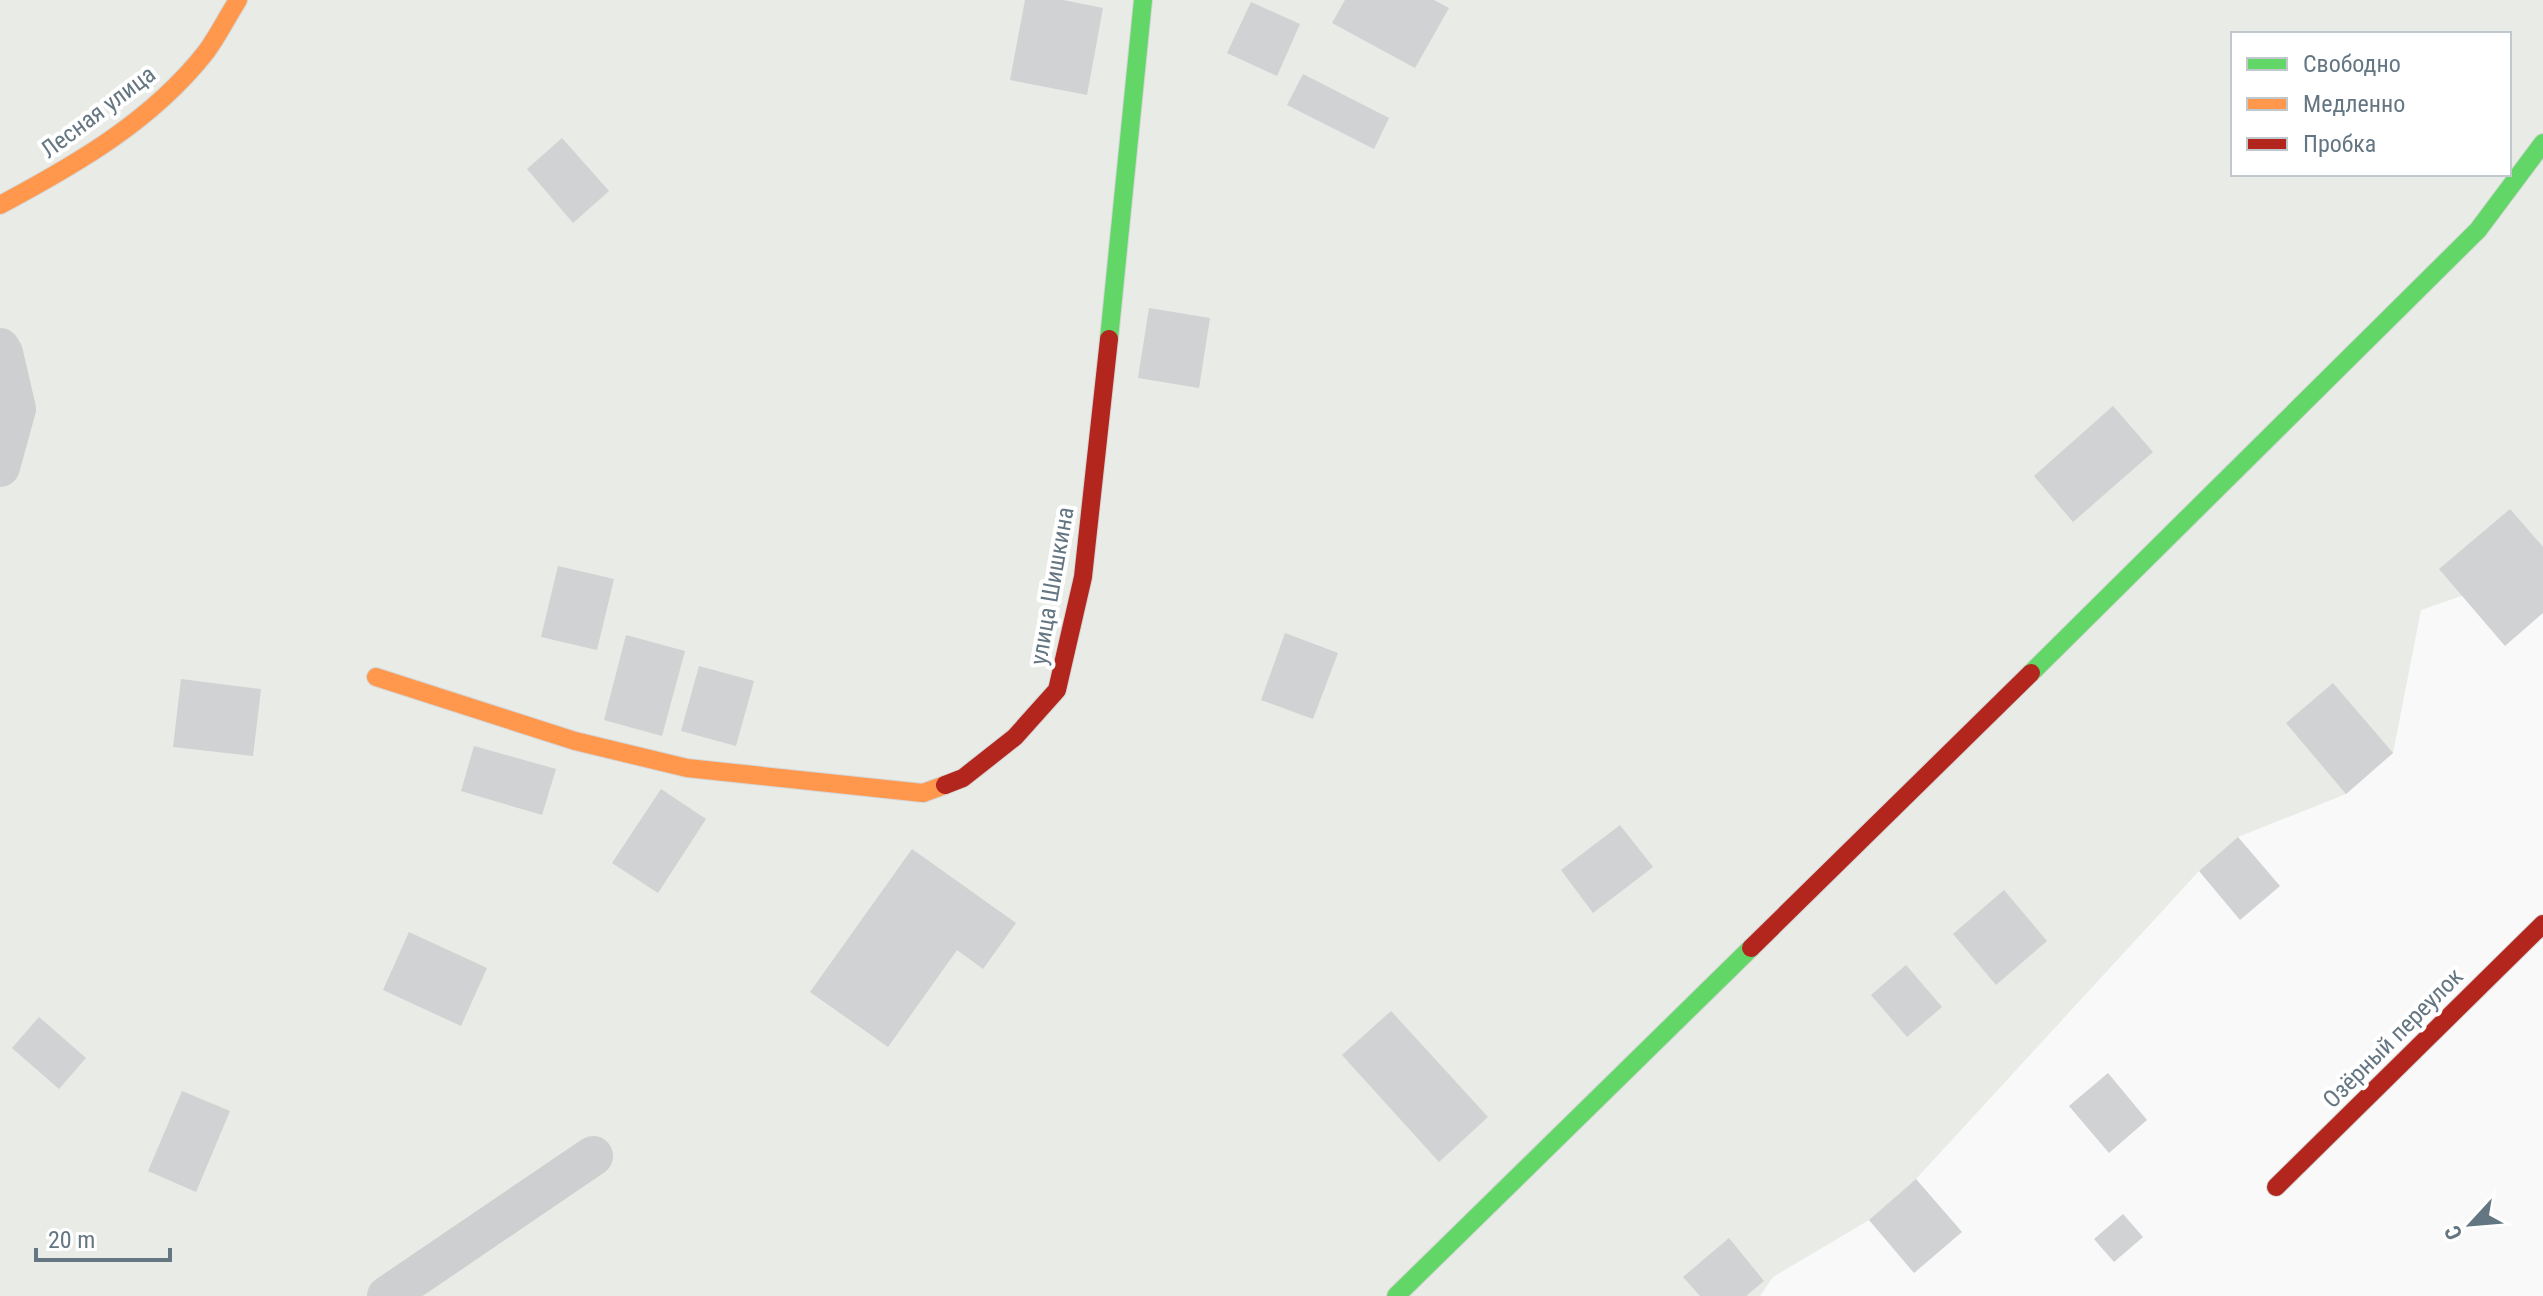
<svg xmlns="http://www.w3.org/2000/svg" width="2543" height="1296" viewBox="0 0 2543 1296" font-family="'Roboto Condensed',sans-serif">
<rect width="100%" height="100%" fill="#f9f9f9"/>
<path fill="#e8ebe6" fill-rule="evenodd" d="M0,0H2543V568L2421,610L2393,753L2346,794L2238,837L2199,871L1916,1179L1869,1220L1773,1277L1760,1296H0ZM2233,34H2509V174H2233Z"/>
<g fill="#d0d2d3">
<path d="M1025,0H1063L1103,8L1087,95L1010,80Z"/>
<path d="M1345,0H1434L1449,8L1415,68L1332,23Z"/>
<path d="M1251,2L1300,24L1277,76L1227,53Z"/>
<path d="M1303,74L1389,118L1374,149L1287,105Z"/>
<path d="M562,138L609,191L573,223L527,169Z"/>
<path d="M1149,308L1210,318L1199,388L1138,378Z"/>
<path d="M2113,406L2153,452L2073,522L2034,476Z"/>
<path d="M2510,509L2543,547V613L2505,646L2439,569Z"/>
<path d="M558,566L614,579L597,650L541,637Z"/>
<path d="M1285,633L1338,653L1313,719L1261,700Z"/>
<path d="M626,635L685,651L662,736L604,720Z"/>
<path d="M699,666L754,681L736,746L681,731Z"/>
<path d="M181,679L261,689L253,756L173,747Z"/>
<path d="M2333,683L2393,753L2346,794L2286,723Z"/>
<path d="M474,746L556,769L542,815L461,791Z"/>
<path d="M661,789L706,819L658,893L612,863Z"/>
<path d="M1620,825L1653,867L1593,913L1561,870Z"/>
<path d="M2238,837L2280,886L2240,920L2199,871Z"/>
<path d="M912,849L1016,923L983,969L957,950L888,1047L810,992Z"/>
<path d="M2004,890L2047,941L1996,985L1953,934Z"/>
<path d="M409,932L487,968L461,1026L383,990Z"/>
<path d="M1906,965L1942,1007L1907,1037L1871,995Z"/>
<path d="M1391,1011L1488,1117L1439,1162L1342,1055Z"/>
<path d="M39,1017L86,1058L59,1089L12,1048Z"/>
<path d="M2108,1073L2147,1120L2109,1153L2069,1106Z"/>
<path d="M182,1091L230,1111L196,1192L148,1171Z"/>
<path d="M1916,1179L1962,1232L1914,1273L1869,1220Z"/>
<path d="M2123,1214L2143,1237L2114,1262L2094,1239Z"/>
<path d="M1729,1238L1764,1281L1746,1296H1700L1683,1277Z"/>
</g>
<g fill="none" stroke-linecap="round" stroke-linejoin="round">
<g stroke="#d5d6d7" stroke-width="20">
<g id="fast">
<path d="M1109,339L1143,0"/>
<path d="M2031,673L2478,230L2543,143"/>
<path d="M1396,1296L1751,948"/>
</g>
</g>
<g stroke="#d5d6d7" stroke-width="20">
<g id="slow">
<path d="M0,205C75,165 152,121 206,52C218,36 227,17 238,0"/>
<path d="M376,677L575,741L687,768L923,793L945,785"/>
</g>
</g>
<g stroke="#d5d6d7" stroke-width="20">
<g id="jam">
<path d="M945,785L963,778L1015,737L1057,690L1083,577L1109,339"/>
<path d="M1751,948L2031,673"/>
<path d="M2276,1187L2543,924"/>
</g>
</g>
<g stroke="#cecfd0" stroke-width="40">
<path d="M0,348L3,353L16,409L0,467"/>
<path d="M387,1296L593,1156"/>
</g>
<use href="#fast" stroke="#63d668" stroke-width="18"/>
<use href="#slow" stroke="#ff974d" stroke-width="18"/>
<use href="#jam" stroke="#b3261e" stroke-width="18"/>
</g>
<g text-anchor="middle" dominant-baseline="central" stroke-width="8" stroke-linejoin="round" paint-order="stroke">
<g font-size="24" fill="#657683" stroke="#fff">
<text transform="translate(98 112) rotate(-37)">Лесная улица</text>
<text transform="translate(1052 586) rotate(-80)">улица Шишкина</text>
<text transform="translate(2393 1038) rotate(-45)">Озёрный переулок</text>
</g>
</g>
<rect x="2231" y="32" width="280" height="144" fill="#ffffff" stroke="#c1c8cd" stroke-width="2"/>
<rect x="2247" y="58" width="40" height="12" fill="#63d668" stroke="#c1c8cd" stroke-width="2"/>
<text x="2303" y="72" font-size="24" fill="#657683">Свободно</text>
<rect x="2247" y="98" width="40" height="12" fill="#ff974d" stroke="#c1c8cd" stroke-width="2"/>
<text x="2303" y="112" font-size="24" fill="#657683">Медленно</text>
<rect x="2247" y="138" width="40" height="12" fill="#b3261e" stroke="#c1c8cd" stroke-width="2"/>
<text x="2303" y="152" font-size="24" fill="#657683">Пробка</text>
<g transform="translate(2471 1224) rotate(244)" stroke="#ffffff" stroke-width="6" paint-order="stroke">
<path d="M0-6L14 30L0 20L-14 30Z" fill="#657683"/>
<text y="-12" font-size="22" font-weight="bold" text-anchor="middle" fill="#657683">С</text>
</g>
<path d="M36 1248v12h134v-12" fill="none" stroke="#657683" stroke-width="4"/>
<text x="48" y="1248" font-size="24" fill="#657683" stroke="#ffffff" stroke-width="6" paint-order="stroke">20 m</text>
</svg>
